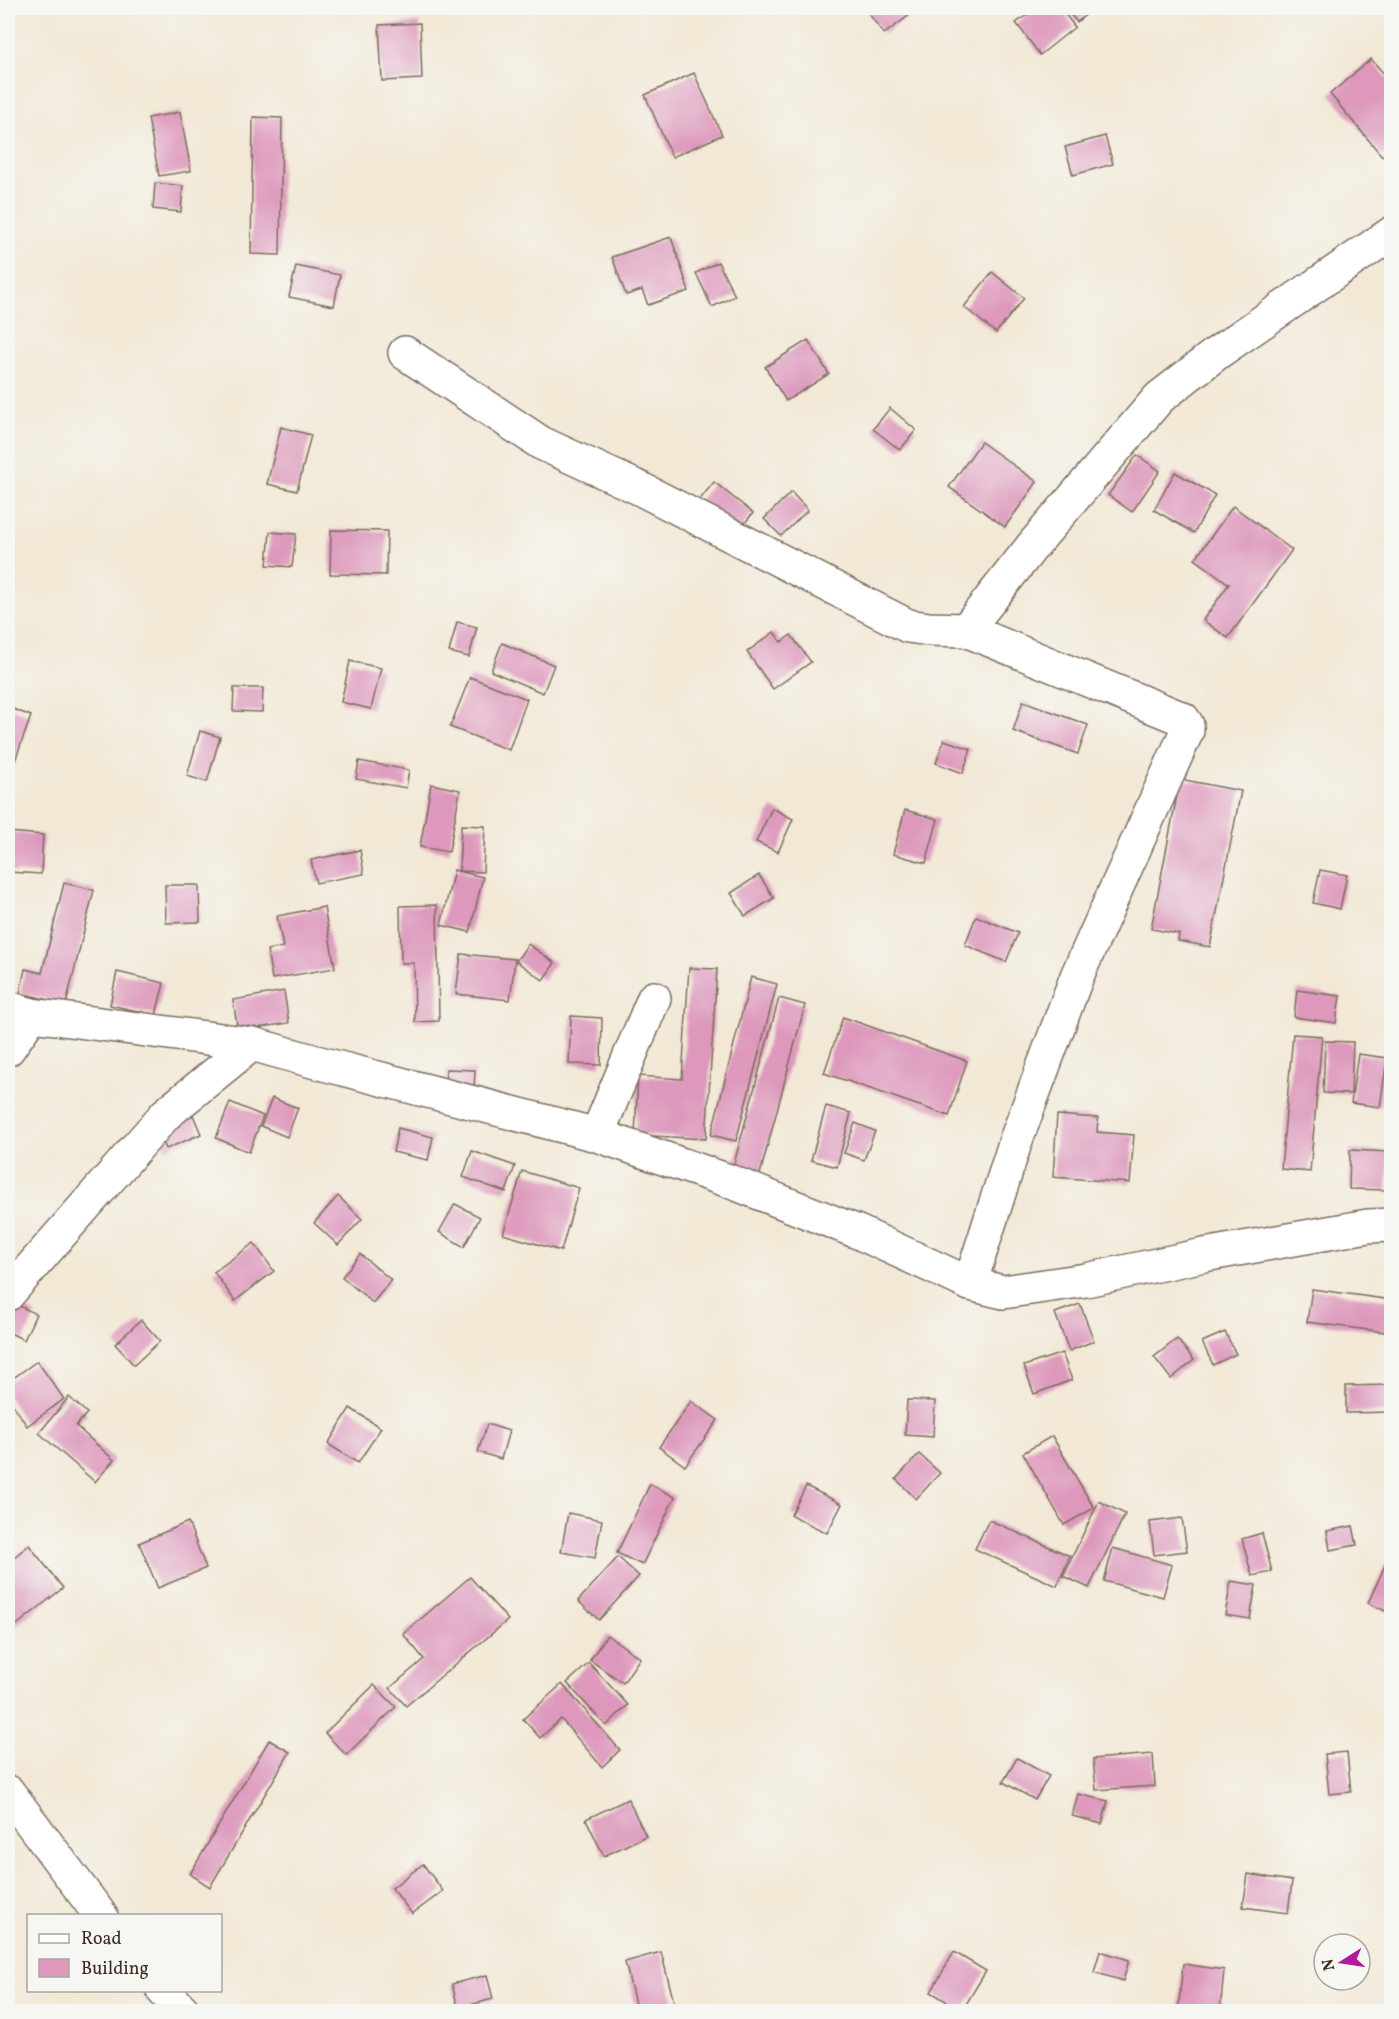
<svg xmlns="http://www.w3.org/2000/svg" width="1399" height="2019" viewBox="0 0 1399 2019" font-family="Vollkorn,serif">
<rect width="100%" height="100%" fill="#f6f6f2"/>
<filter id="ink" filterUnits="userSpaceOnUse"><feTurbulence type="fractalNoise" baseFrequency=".0167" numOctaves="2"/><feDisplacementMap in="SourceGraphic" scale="12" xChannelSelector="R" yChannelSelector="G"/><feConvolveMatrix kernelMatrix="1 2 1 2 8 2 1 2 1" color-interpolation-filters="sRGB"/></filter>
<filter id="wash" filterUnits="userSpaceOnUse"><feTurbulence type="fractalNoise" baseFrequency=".008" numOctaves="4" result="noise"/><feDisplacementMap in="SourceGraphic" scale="24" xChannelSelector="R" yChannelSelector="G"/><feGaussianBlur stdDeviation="1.35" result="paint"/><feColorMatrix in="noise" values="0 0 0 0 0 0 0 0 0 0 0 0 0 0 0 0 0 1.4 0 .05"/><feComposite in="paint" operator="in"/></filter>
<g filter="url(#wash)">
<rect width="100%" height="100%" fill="#f2e8d5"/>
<g id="blocks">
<g fill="#dd98bc">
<path d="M878,8H906L911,14L884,34L869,14Z"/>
<path d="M1037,8H1060L1075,27L1040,55L1016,23Z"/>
<path d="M1064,8H1094L1077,22Z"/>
<path d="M420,23L422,79L382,81L379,25Z"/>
<path d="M1371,59L1392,83V148L1382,156L1330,94Z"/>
<path d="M694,73L722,135L672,157L645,95Z"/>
<path d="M180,112L191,171L159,176L148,118Z"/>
<path d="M253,117L282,118L280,255L251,254Z"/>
<path d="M1105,136L1113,164L1073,175L1065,147Z"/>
<path d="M155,183L183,186L181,212L153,209Z"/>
<path d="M671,237L689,291L648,305L642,290L626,295L612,257Z"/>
<path d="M718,262L735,296L712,307L696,273Z"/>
<path d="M296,266L340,275L334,306L289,297Z"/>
<path d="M992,272L1024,298L996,333L964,307Z"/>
<path d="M808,340L829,374L786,401L765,367Z"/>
<path d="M890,408L916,430L900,450L873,429Z"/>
<path d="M281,427L311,435L297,491L267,484Z"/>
<path d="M981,442L1037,482L1005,527L949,487Z"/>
<path d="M1137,455L1160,471L1132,512L1108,495Z"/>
<path d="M1175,472L1215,495L1194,533L1154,510Z"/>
<path d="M714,482L753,513L736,534L697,503Z"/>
<path d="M791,492L808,510L781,536L764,519Z"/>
<path d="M1233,506L1292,550L1228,638L1203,620L1229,584L1195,559Z"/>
<path d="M331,530L387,531L386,575L330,574Z"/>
<path d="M270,532L296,534L292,567L267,565Z"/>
<path d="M457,622L477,627L469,657L449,652Z"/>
<path d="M774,632L781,642L791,635L811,662L773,689L747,652Z"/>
<path d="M502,643L554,665L543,693L491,671Z"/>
<path d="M350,661L381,668L371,709L341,702Z"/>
<path d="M470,677L527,699L509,750L450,727Z"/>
<path d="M234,688H263L262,712L233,711Z"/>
<path d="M1023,701L1088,725L1078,754L1013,731Z"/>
<path d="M8,707L31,716L10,775L8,774Z"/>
<path d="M200,731L220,737L207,782L187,776Z"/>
<path d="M944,740L971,749L963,773L936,763Z"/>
<path d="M359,761L409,770L406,788L356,779Z"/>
<path d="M1180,779L1241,791L1210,947L1178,941L1179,934L1151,929Z"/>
<path d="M431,784L460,790L449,852L420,847Z"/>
<path d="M772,808L793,819L778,852L756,842Z"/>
<path d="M905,810L938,819L926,863L893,854Z"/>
<path d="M461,825L485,826L483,872L459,871Z"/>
<path d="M8,832L43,835L41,874L8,872Z"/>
<path d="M360,850L364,874L316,883L311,860Z"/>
<path d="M454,870L483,877L470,932L441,925Z"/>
<path d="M1320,870L1347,875L1340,909L1313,903Z"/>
<path d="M759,875L774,898L745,916L731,893Z"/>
<path d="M64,883L94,890L66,1004L20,993L25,969L42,973Z"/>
<path d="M165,885H199L200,922L166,923Z"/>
<path d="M437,905L439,1021L415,1022L414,963H401L400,906Z"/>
<path d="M324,907L335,968L272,979L267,950L283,947L277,916Z"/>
<path d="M976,916L1018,933L1006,962L965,945Z"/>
<path d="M528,944L555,963L543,980L516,961Z"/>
<path d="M461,954L515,959L510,1000L456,994Z"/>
<path d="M689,968L717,969L706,1139L635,1135L638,1076L682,1079Z"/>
<path d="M117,972L164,983L156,1015L110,1005Z"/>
<path d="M751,977L777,984L736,1141L711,1135Z"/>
<path d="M1297,990L1340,996L1336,1023L1294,1017Z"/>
<path d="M284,991L289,1023L238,1031L233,1000Z"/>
<path d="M779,998L805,1005L759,1178L732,1171Z"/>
<path d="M571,1016L602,1018L601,1065L569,1064Z"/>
<path d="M843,1017L967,1061L949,1116L824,1073Z"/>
<path d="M1293,1034L1322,1036L1310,1172L1281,1169Z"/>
<path d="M1325,1041L1353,1042L1351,1094L1323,1093Z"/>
<path d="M1358,1054L1387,1058L1380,1107L1351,1103Z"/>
<path d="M446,1069L475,1070L474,1091L445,1090Z"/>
<path d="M272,1098L298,1108L287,1137L261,1126Z"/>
<path d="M230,1102L263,1116L249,1152L216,1138Z"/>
<path d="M826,1106L851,1113L837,1167L811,1160Z"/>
<path d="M193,1115L201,1134L166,1149L158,1130Z"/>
<path d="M1057,1115L1098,1118L1097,1132L1134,1135L1130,1183L1053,1177Z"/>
<path d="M855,1123L875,1131L864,1160L844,1153Z"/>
<path d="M398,1128L433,1137L428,1160L393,1152Z"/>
<path d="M1350,1150L1389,1152L1387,1190L1349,1189Z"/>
<path d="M472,1151L515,1166L506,1192L463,1177Z"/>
<path d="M522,1171L579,1188L561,1251L503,1234Z"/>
<path d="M338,1196L362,1219L338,1245L314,1223Z"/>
<path d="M455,1204L480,1217L464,1247L439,1232Z"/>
<path d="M254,1243L274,1271L235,1301L214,1272Z"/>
<path d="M360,1254L391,1280L373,1303L342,1277Z"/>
<path d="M1312,1289L1392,1300V1333L1307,1322Z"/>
<path d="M8,1300L36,1314L24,1340L8,1332Z"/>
<path d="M1080,1304L1094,1341L1069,1351L1055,1313Z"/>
<path d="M141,1320L160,1341L134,1365L115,1344Z"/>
<path d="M1225,1332L1236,1354L1213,1365L1202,1342Z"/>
<path d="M1177,1339L1194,1360L1171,1379L1154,1357Z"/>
<path d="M1062,1353L1072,1380L1034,1394L1024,1366Z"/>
<path d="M37,1361L64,1399L27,1426L8,1397V1382Z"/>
<path d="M1392,1385V1412L1346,1413V1386Z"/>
<path d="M69,1397L87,1413L76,1426L114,1460L95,1482L39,1433Z"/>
<path d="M907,1400L935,1401L933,1437L905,1435Z"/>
<path d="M691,1401L718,1420L685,1466L659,1447Z"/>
<path d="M350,1408L381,1428L358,1463L328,1444Z"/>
<path d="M487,1424L509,1431L501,1459L478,1452Z"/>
<path d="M1052,1436L1094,1508L1064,1525L1023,1453Z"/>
<path d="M919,1454L940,1473L916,1499L896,1479Z"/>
<path d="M650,1484L675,1497L642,1565L617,1553Z"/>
<path d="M806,1486L842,1504L827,1533L791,1515Z"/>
<path d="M1099,1501L1125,1514L1089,1588L1063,1576Z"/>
<path d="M568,1513L602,1520L595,1558L561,1552Z"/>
<path d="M1182,1518L1187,1551L1154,1555L1150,1522Z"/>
<path d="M989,1520L1070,1556L1057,1586L975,1549Z"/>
<path d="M188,1522L206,1568L158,1588L139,1543Z"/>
<path d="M1353,1526L1357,1545L1330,1550L1327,1531Z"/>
<path d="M1262,1533L1272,1572L1252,1576L1242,1539Z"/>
<path d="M29,1545L63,1588L8,1632V1562Z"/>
<path d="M1113,1548L1172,1565L1163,1597L1104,1581Z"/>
<path d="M618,1557L639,1576L599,1620L578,1601Z"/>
<path d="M1387,1561L1392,1563V1614L1368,1603Z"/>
<path d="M470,1577L508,1620L406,1706L390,1688L424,1659L403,1634Z"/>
<path d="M1231,1581L1256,1585L1250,1619L1225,1615Z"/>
<path d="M607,1635L640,1658L623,1683L590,1660Z"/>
<path d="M589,1663L628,1705L606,1726L567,1683Z"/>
<path d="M562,1684L620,1750L602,1767L561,1719L540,1738L523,1719Z"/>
<path d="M374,1685L396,1707L346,1755L325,1733Z"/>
<path d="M269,1740L290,1752L210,1887L190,1874Z"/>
<path d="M1347,1752L1351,1792L1329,1794L1325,1754Z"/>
<path d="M1153,1754L1155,1786L1096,1790L1093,1759Z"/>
<path d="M1017,1758L1049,1776L1035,1800L1003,1782Z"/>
<path d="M1078,1794L1108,1801L1102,1824L1072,1816Z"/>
<path d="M628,1799L646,1836L604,1856L586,1819Z"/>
<path d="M423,1864L443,1891L412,1914L392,1888Z"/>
<path d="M1248,1874L1292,1881L1288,1913L1243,1907Z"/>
<path d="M1100,1951L1129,1960L1123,1981L1094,1972Z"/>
<path d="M661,1952L675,2006L654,2012H637L625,1962Z"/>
<path d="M954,1952L986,1971L962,2011L931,1992Z"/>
<path d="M1183,1964L1224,1970L1220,2012H1178Z"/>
<path d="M487,1975L493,1999L458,2008L452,1984Z"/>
</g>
</g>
</g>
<g filter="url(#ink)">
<use href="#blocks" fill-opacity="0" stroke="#7b6c5e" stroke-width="1.5"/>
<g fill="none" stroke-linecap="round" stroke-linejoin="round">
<g stroke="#7b6c5e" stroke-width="36">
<g id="minor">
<path d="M405,353L541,443L639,488L908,626L929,629L966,630L1183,719L1187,725V731L1077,976L1016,1140L970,1284"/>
<path d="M966,630L1034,544L1159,398L1217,353L1392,233"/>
<path d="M8,1008L32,1015L252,1044L316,1062L597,1135L729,1181L858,1232L970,1284L1003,1292L1086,1280L1204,1255L1368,1226L1392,1225"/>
<path d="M8,1049L32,1015"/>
<path d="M597,1135L654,998"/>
<path d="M8,1294L166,1114L252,1044"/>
<path d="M8,1792L101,1916"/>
<path d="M163,1990L184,2012"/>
</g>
</g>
<use href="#minor" stroke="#fff" stroke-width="33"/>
</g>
</g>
<rect width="1399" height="2019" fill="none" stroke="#f6f6f2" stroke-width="30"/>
<rect x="27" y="1914" width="195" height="78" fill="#f6f6f2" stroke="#aba49d" stroke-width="1.5"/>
<rect x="39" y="1934" width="30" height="9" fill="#ffffff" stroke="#aba49d" stroke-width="1.5"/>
<text x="81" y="1944" font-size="18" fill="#3b2a1e">Road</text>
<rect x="39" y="1959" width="30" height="18" fill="#dd98bc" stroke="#aba49d" stroke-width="1.5"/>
<text x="81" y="1974" font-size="18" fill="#3b2a1e">Building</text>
<g transform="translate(1342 1962) rotate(258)"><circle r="28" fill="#f6f6f2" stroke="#aba49d" stroke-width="1.5"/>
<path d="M0-4.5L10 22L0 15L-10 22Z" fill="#b5179e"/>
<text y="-9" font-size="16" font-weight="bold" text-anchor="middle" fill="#3b2a1e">N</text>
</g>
</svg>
